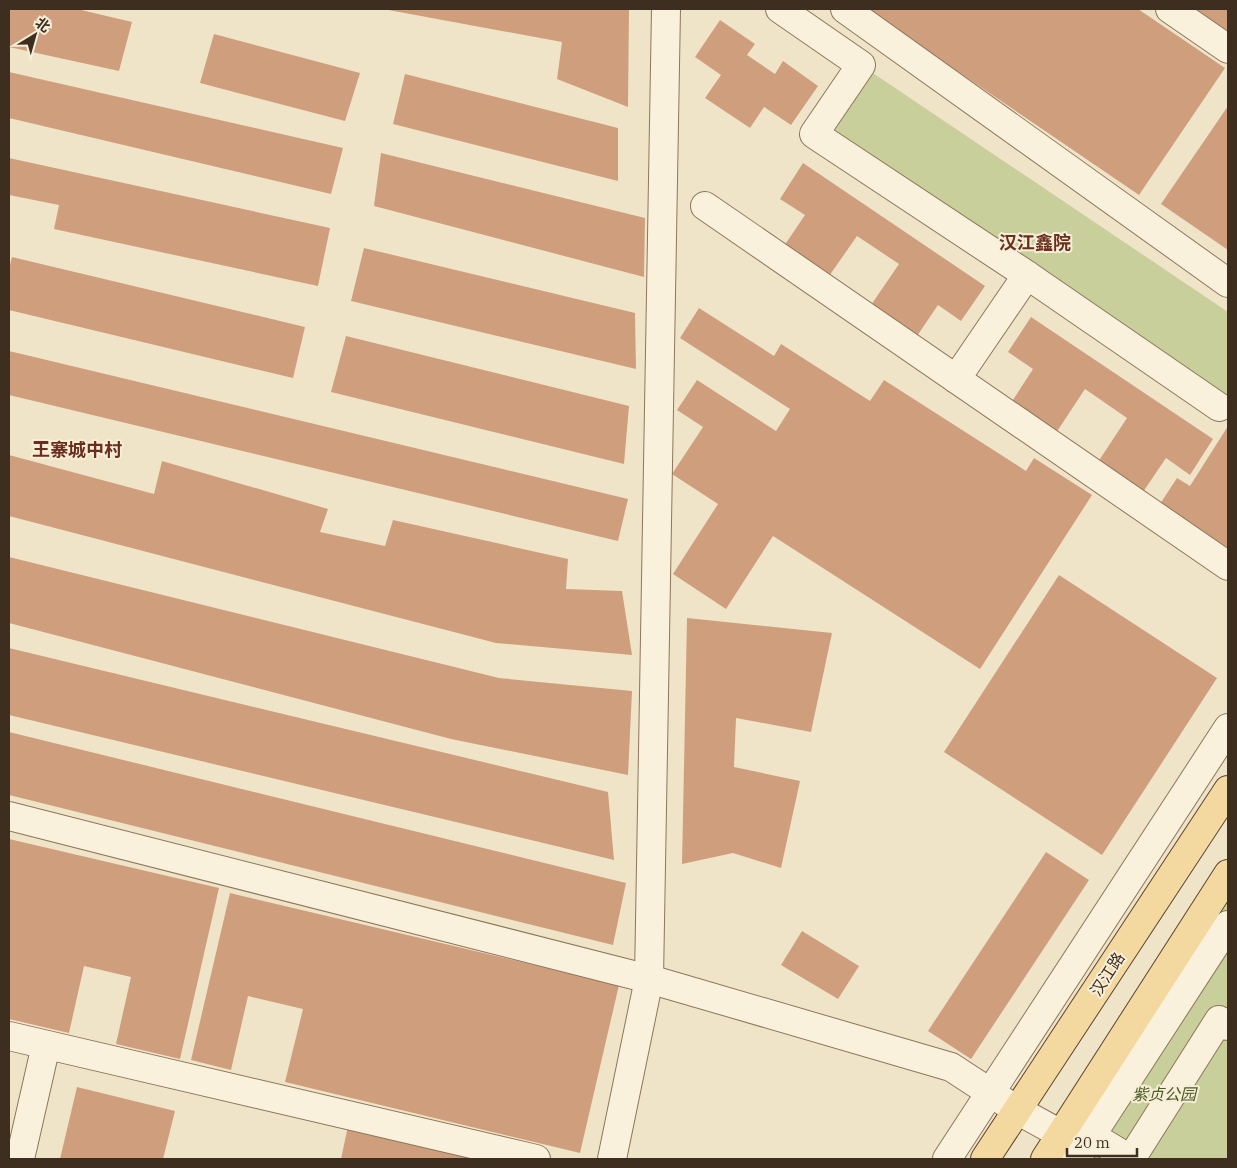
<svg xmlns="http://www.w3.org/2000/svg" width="1237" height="1168" viewBox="0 0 1237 1168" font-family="'IBM Plex Serif','Noto Sans SC',serif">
<rect width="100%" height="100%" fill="#f0e4c8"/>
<g fill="#c9cf9b">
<path d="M861,65L1228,312V393L1219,407L814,134Z"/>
<path d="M1228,876V1159H1046Z"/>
</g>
<g fill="#cf9f7d">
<path d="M9,9H77L132,22L119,71L9,47Z"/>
<path d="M383,9H629L628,107L557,79L562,42Z"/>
<path d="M866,9H1138L1225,68L1139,195Z"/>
<path d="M1194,9H1228V32Z"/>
<path d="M720,20L755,44L747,55L775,74L783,61L818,86L791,125L764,107L750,128L705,98L721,75L695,57Z"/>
<path d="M214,34L360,73L345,121L200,83Z"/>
<path d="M9,72L343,148L331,194L9,118Z"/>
<path d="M405,74L618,128V181L393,124Z"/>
<path d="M1228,106V250L1161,204Z"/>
<path d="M381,153L645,218L644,277L374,206Z"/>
<path d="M9,158L330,228L318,286L54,229L59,205L9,195Z"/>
<path d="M803,163L985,286L961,321L938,305L915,339L869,308L899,264L857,236L827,279L782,249L805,215L780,199Z"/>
<path d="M364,248L635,313L636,369L351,301Z"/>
<path d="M12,257L305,327L293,378L9,310V269Z"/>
<path d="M699,308L774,356L781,344L870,401L884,380L1026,471L1034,458L1092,495L980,669L773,536L726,609L673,574L718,504L672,474L703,427L677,410L697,380L776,431L790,409L680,338Z"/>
<path d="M1031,317L1213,439L1190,475L1166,458L1143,492L1098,462L1127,418L1085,389L1056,433L1011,403L1033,369L1008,352Z"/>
<path d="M346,336L629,406L624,464L331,392Z"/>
<path d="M9,351L628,499L618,541L9,395Z"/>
<path d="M1228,426V548L1160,504L1177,478L1190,486Z"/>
<path d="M9,455L154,494L162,461L328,509L320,532L385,546L393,520L568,559L566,589L622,591L632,655L496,643L9,516Z"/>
<path d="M9,557L499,678L632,691L628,775L451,739L9,623Z"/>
<path d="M1059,575L1217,678L1102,855L944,752Z"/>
<path d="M687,618L832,633L811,732L736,718L734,767L800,781L781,868L733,853L682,864Z"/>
<path d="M9,648L608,792L614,860L9,715Z"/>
<path d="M9,732L626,883L613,945L9,795Z"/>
<path d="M9,839L219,888L180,1059L116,1044L131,977L84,966L69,1033L9,1019Z"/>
<path d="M1046,852L1089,880L971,1059L928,1031Z"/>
<path d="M230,893L619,985L580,1153L285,1082L303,1009L248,996L231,1070L191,1060Z"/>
<path d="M802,931L859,966L838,999L781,965Z"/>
<path d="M77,1087L175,1111L163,1159H60Z"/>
<path d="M348,1126L494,1159H341Z"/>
</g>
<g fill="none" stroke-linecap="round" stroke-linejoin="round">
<g stroke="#8d765c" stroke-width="30">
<g id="minor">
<path d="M780,9L861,65L814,134L1027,275"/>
<path d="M845,9L1228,283"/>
<path d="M1170,9L1228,49"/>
<path d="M705,206L1228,566"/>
<path d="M956,379L1027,275L1219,407"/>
<path d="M9,816L649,979L951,1067L1017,1110L1084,1147"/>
<path d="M9,1036L536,1159"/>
<path d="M1077,1127L1130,1159"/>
<path d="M20,1159L46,1045"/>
<path d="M612,1159L649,979L666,9"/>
<path d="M947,1159L1228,728"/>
<path d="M1076,1159L1228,925"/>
<path d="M1131,1159L1219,1020L1228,1026"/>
</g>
</g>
<g stroke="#5b4430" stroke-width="30">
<g id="major">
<path d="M985,1159L1228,790"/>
<path d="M1045,1159L1228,874"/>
</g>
</g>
<use href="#minor" stroke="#faf1dc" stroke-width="28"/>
<use href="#major" stroke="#f3d9a0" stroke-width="28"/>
</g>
<g text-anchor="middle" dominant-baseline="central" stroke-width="4" stroke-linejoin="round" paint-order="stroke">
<g font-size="16" fill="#3d2e20" stroke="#f7eed8">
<text transform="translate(1107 974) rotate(-57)">汉江路</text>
</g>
<g font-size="16" font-style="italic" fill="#4d5a26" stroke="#f7eed8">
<text x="1164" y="1094">紫贞公园</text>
</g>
<g font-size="18" font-weight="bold" fill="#6b2e1e" stroke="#f7eed8">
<text x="1035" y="242">汉江鑫院</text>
<text x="77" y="449">王寨城中村</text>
</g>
</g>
<rect width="1237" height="1168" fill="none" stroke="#3d2e20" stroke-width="20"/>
<g transform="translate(35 35) rotate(37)" stroke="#f7eed8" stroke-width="4" paint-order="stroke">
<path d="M0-4L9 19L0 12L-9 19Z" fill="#3d2e20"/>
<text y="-8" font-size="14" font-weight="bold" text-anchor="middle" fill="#3d2e20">北</text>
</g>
<path d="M1067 1148v8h70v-8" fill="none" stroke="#3d2e20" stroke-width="2.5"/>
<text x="1074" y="1148" font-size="15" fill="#3d2e20" stroke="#f7eed8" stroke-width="4" paint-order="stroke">20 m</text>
</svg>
